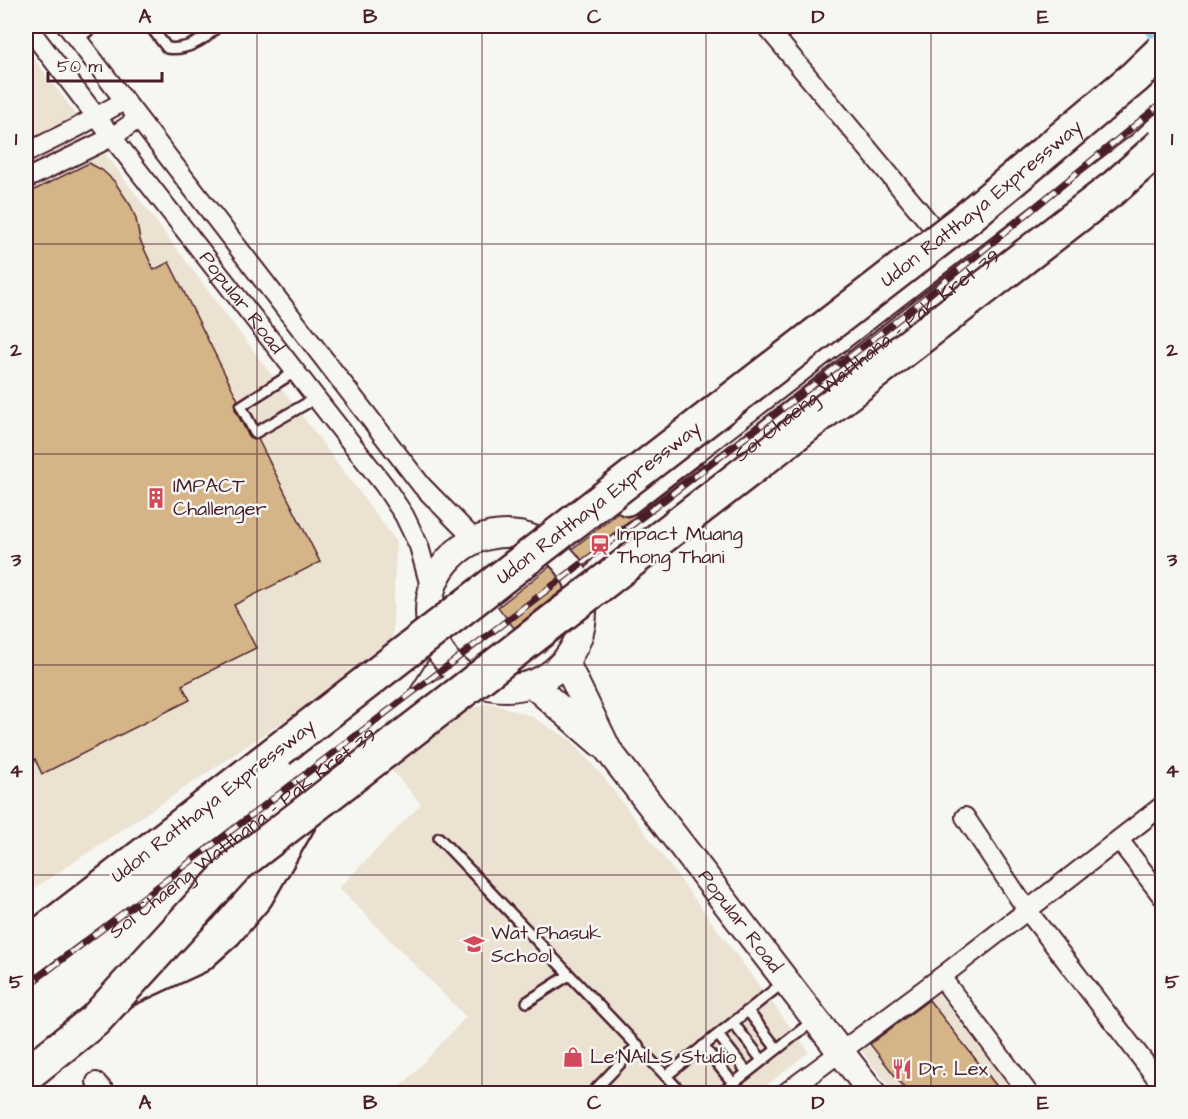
<svg xmlns="http://www.w3.org/2000/svg" width="1188" height="1119" viewBox="0 0 1188 1119" font-family="'Architects Daughter',sans-serif">
<rect width="100%" height="100%" fill="#f6f6f2"/>
<filter id="ink" filterUnits="userSpaceOnUse"><feTurbulence type="fractalNoise" baseFrequency=".0167" numOctaves="2"/><feDisplacementMap in="SourceGraphic" scale="12" xChannelSelector="R" yChannelSelector="G"/><feConvolveMatrix kernelMatrix="1 2 1 2 8 2 1 2 1" color-interpolation-filters="sRGB"/></filter>
<g filter="url(#ink)">
<g fill="#ece2d2">
<path d="M26,48L396,541L392,649L26,894Z"/>
<path d="M490,703L531,716L572,741L605,779L809,1052L757,1093H395L466,1017L339,888L421,804L390,768L459,712Z"/>
<path d="M933,986L1015,1093H894L857,1045Z"/>
</g>
<g fill="none" stroke-linecap="round" stroke-linejoin="round">
<path stroke="#85d1e5" stroke-width="27" d="M1158,26L1162,29"/>
</g>
<g fill="#d5b488" stroke="#4a1f2b" stroke-width="1.5">
<path d="M89,163L102,170L114,181L131,206L136,219L140,240L154,270L169,262L238,400L235,403V409L249,437L254,440L258,439L320,562L234,605L256,648L182,685L190,700L42,774L35,759L26,763V194Z"/>
<path d="M702,463L704,464L606,539L579,577L514,628L498,607L618,513L628,517L636,514Z"/>
<path d="M929,1000L1003,1094H909L870,1044Z"/>
</g>
<g fill="none" stroke-linecap="round" stroke-linejoin="round">
<g stroke="#4a1f2b" stroke-width="14">
<g id="lane">
<path d="M150,26L167,48C187,51 205,39 218,26"/>
<path d="M197,26L206,37"/>
<path d="M78,39L94,26"/>
<path d="M296,371L241,406L255,433L316,398"/>
<path d="M439,838L683,1094"/>
<path d="M527,1002L569,975"/>
<path d="M748,1011L777,1049"/>
<path d="M733,1023L762,1060"/>
<path d="M718,1035L747,1072"/>
<path d="M703,1046L733,1083"/>
<path d="M666,1076L784,982"/>
<path d="M591,1094L638,1045"/>
<path d="M720,1094L814,1020"/>
</g>
</g>
<g stroke="#4a1f2b" stroke-width="22">
<g id="street">
<path id="s1" d="M27,26L112,137L384,485L404,515L419,546L431,590"/>
<path d="M67,26L422,486L474,539"/>
<path d="M766,26L941,237"/>
<path d="M26,153L78,127L124,101"/>
<path d="M26,179L112,137L138,119"/>
<path d="M965,817L1027,910L1162,1085"/>
<path d="M1119,840L1162,896"/>
<path d="M941,977L1029,1094"/>
<path d="M96,1082L107,1094"/>
<path d="M784,1094L941,977L1162,806"/>
</g>
</g>
<g stroke="#4a1f2b" stroke-width="30">
<g id="secondary">
<path d="M627,502L1105,132L1162,82"/>
<circle cx="506" cy="611" r="77"/>
<path id="s2" d="M593,582L615,551L735,459L956,285L1139,147L1162,126"/>
<path id="s3" d="M565,661L608,750L873,1094"/>
<path d="M532,684L601,744"/>
<path d="M26,965L379,702L398,682L420,647"/>
<path id="s4" d="M26,1001L333,762L404,712L450,689"/>
</g>
</g>
<g stroke="#4a1f2b" stroke-width="38">
<g id="highway">
<path d="M26,946L279,750"/>
<path d="M26,1021L205,889"/>
<path d="M26,1052L75,1013L198,956L226,931L256,896L333,762"/>
</g>
</g>
<use href="#lane" stroke="#f6f6f2" stroke-width="9"/>
<use href="#street" stroke="#f6f6f2" stroke-width="18"/>
<use href="#secondary" stroke="#f6f6f2" stroke-width="26"/>
<use href="#highway" stroke="#f6f6f2" stroke-width="33"/>
<g stroke="#4a1f2b" stroke-width="7">
<path id="rail" d="M26,987L602,548L909,311L1162,103"/>
</g>
<use href="#rail" stroke="#f6f6f2" stroke-width="4.5" stroke-dasharray="14" stroke-linecap="butt"/>
<g stroke="#4a1f2b" stroke-width="38" stroke-linecap="butt">
<g id="highway-bridge">
<path id="s5" d="M279,750L968,217L1135,77L1162,51"/>
<path d="M26,1075L95,1020L235,867L1116,186L1162,145"/>
</g>
</g>
<use href="#highway-bridge" stroke="#f6f6f2" stroke-width="33"/>
</g>
</g>
<path fill="none" stroke="#4a1f2b" stroke-width="1.5" stroke-opacity="0.55" d="M257,26V1094M482,26V1094M706,26V1094M931,26V1094M26,244H1162M26,454H1162M26,665H1162M26,875H1162"/>
<defs>
<g id="building-bare" transform="scale(1.62)"><path d="M-4-6H4V6H1V3H-1V6H-4ZM-2.5-4.3h1.7v1.8h-1.7ZM.8-4.3h1.7v1.8H.8ZM-2.5-1h1.7V.8h-1.7ZM.8-1h1.7V.8H.8Z" fill="#d1495b" stroke="#f6f6f2" stroke-width="2.5" paint-order="stroke"/></g>
<g id="station-bare" transform="scale(1.62)"><path d="M-3-6H3Q5-6 5-4V2Q5 4 3 4L4.5 6H3L1.5 4h-3L-3 6H-4.5L-3 4Q-5 4-5 2V-4Q-5-6-3-6ZM-3.5-4v3h7v-3ZM-3.5 1v1.5H-2V1ZM2 1v1.5H3.5V1Z" fill="#d1495b" stroke="#f6f6f2" stroke-width="2.5" paint-order="stroke"/></g>
<g id="school-bare" transform="scale(1.62)"><path d="M0-5L7-2L0 1L-7-2ZM-4 1L0 2.5L4 1V4Q0 6-4 4Z" fill="#d1495b" stroke="#f6f6f2" stroke-width="2.5" paint-order="stroke"/></g>
<g id="shop-bare" transform="scale(1.62)"><path d="M-5-2.5h2.3a2.7 3.5 0 0 1 5.4 0H5L5.5 6h-11ZM-1.5-2.5h3a1.5 2.3 0 0 0-3 0Z" fill="#d1495b" stroke="#f6f6f2" stroke-width="2.5" paint-order="stroke"/></g>
<g id="restaurant-bare" transform="scale(1.62)"><path d="M-5-6h1v4h1v-4h1v4h1v-4h1v5L-1.5 .5V6h-2V.5L-5-1ZM5-6V6H3V1.5H1.5Q1.5-4 5-6Z" fill="#d1495b" stroke="#f6f6f2" stroke-width="2.5" paint-order="stroke"/></g>
</defs>
<g fill-rule="evenodd">
<use href="#building-bare" x="156" y="498"/>
<use href="#station-bare" x="600" y="545"/>
<use href="#school-bare" x="474" y="944"/>
<use href="#shop-bare" x="573" y="1057"/>
<use href="#restaurant-bare" x="902" y="1069"/>
</g>
<g text-anchor="middle" dominant-baseline="central" stroke-width="5" stroke-linejoin="round" paint-order="stroke">
<g font-size="20" fill="#4a1f2b" stroke="#f6f6f2">
<text stroke="none"><textPath href="#s5" startOffset="890">Udon Ratthaya Expressway</textPath></text>
<text stroke="none"><textPath href="#s1" startOffset="350">Popular Road</textPath></text>
<text stroke="none"><textPath href="#s2" startOffset="357">Soi Chaeng Watthana - Pak Kret 39</textPath></text>
<text stroke="none"><textPath href="#s5" startOffset="404">Udon Ratthaya Expressway</textPath></text>
<text transform="translate(213 801) rotate(-38)">Udon Ratthaya Expressway</text>
<text stroke="none"><textPath href="#s4" startOffset="274">Soi Chaeng Watthana - Pak Kret 39</textPath></text>
<text stroke="none"><textPath href="#s3" startOffset="315">Popular Road</textPath></text>
</g>
<g font-size="20" fill="#4a1f2b" stroke="#f6f6f2" text-anchor="start">
<text x="173" y="486">IMPACT<tspan x="173" dy="23">Challenger</tspan></text>
<text x="617" y="534">Impact Muang<tspan x="617" dy="23">Thong Thani</tspan></text>
<text x="491" y="933">Wat Phasuk<tspan x="491" dy="23">School</tspan></text>
<text x="590" y="1057">Le'NAILS Studio</text>
<text x="919" y="1069">Dr. Lex</text>
</g>
</g>
<rect width="1188" height="1119" fill="none" stroke="#f6f6f2" stroke-width="66"/>
<path d="M48 72v9h114v-9" fill="none" stroke="#4a1f2b" stroke-width="3"/>
<text x="57" y="72" font-size="18" fill="#4a1f2b" stroke="#f6f6f2" stroke-width="4.5" paint-order="stroke">50 m</text>
<rect x="33" y="33" width="1122" height="1053" fill="none" stroke="#4a1f2b" stroke-width="2"/>
<g font-size="20" text-anchor="middle" font-weight="bold" fill="#4a1f2b">
<text x="145" y="23">A</text>
<text x="370" y="23">B</text>
<text x="594" y="23">C</text>
<text x="818" y="23">D</text>
<text x="1043" y="23">E</text>
<text x="16" y="145">1</text>
<text x="1172" y="145">1</text>
<text x="16" y="356">2</text>
<text x="1172" y="356">2</text>
<text x="16" y="566">3</text>
<text x="1172" y="566">3</text>
<text x="16" y="777">4</text>
<text x="1172" y="777">4</text>
<text x="16" y="988">5</text>
<text x="1172" y="988">5</text>
<text x="145" y="1109">A</text>
<text x="370" y="1109">B</text>
<text x="594" y="1109">C</text>
<text x="818" y="1109">D</text>
<text x="1043" y="1109">E</text>
</g>
</svg>
